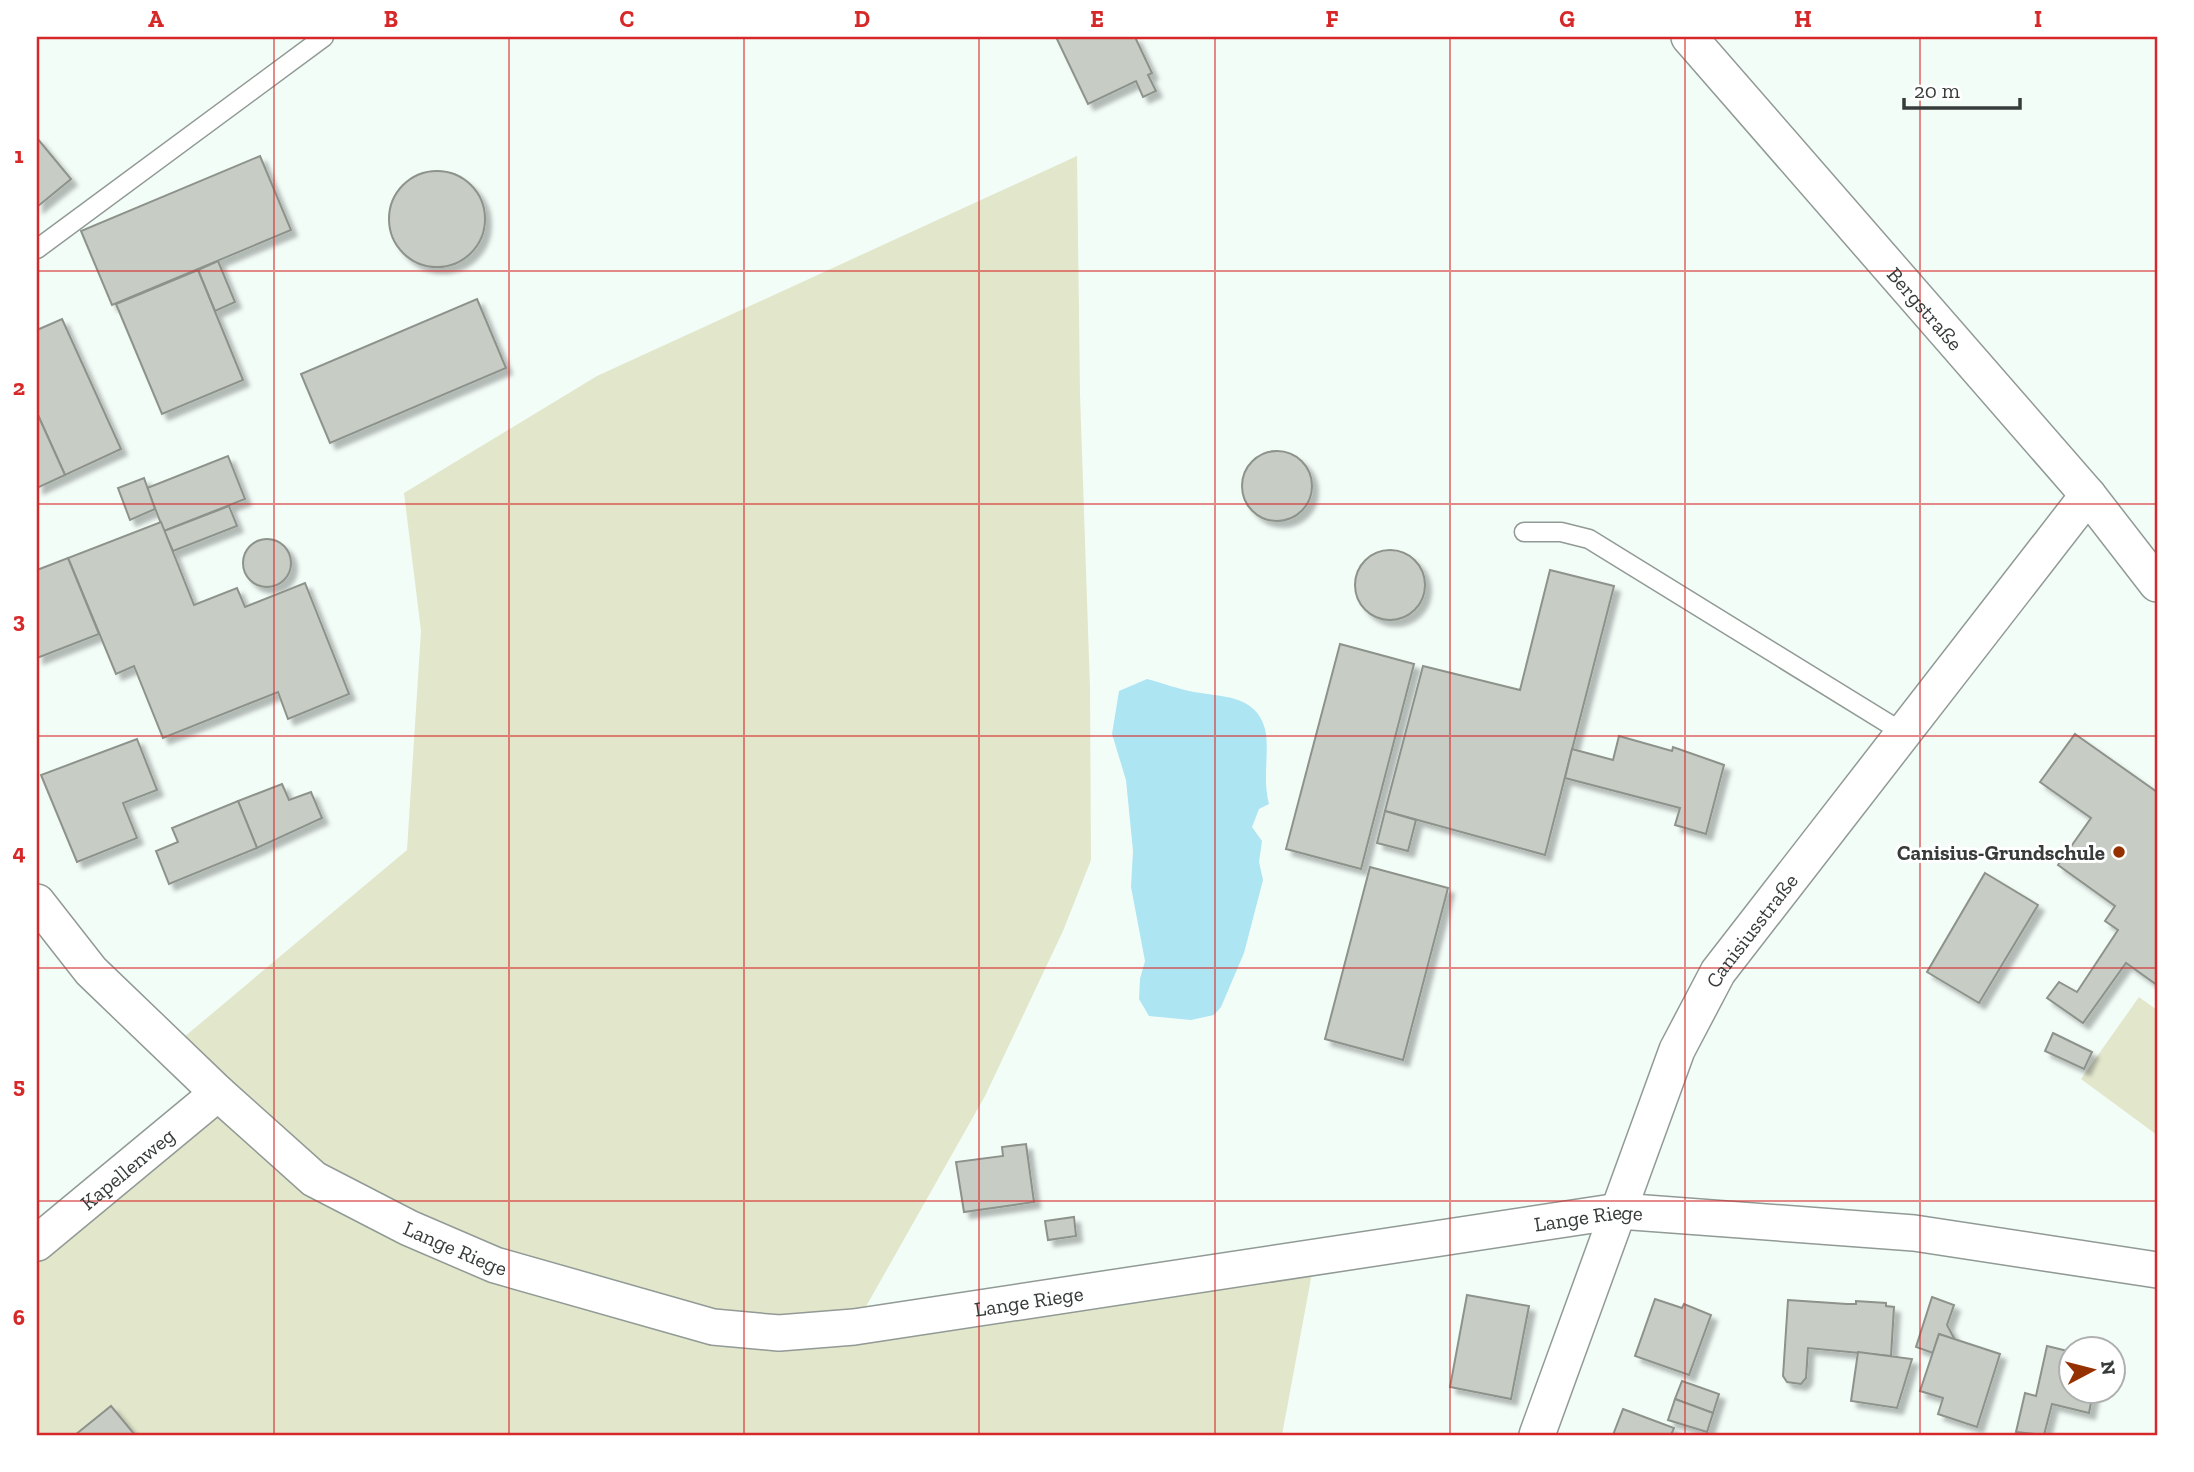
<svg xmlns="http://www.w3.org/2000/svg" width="2194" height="1472" viewBox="0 0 2194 1472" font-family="'Zilla Slab',serif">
<defs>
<filter id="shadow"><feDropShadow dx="6" dy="6" stdDeviation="2" flood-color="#0004"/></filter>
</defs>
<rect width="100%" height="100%" fill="#f3fdf8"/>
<g fill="#e2e6cb">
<path d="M1077,156L1080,394L1090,688L1091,860L1063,931L985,1096L855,1326L1315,1257L1282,1435H37V1243L218,1093L171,1048L407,850L421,631L404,493L597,376Z"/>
<path d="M2139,997L2157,1010V1135L2081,1079Z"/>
</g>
<path fill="#ade5f2" d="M1147,679C1162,683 1178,689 1194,692C1220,697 1256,694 1265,729C1270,751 1262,778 1269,804L1259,809L1252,827L1262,841L1259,862L1263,880L1244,953L1221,1007L1214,1015L1191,1020L1149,1016L1139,999L1140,979L1145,961L1131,887L1133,851L1126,780L1112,734L1119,691Z"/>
<g fill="#c7cdc5" stroke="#8d928b" stroke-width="2" filter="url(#shadow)">
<path d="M1056,37H1135L1152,73L1148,75L1156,91L1143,97L1136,81L1088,104Z"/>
<path d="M37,138L71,179L37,207Z"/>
<path d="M260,156L291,230L112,305L81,231Z"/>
<circle cx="437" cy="219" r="48"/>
<path d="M218,261L235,302L215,311L198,270Z"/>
<path d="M198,270L243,380L162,414L116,304Z"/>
<path d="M477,299L506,368L330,443L301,374Z"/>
<path d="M62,319L121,449L65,475L37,413V330Z"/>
<path d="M37,413L65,475L37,488Z"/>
<circle cx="1277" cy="486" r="35"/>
<path d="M228,456L245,499L164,531L147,488Z"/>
<path d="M144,478L155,509L130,520L118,488Z"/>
<path d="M229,506L237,526L173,551L164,531Z"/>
<path d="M161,522L194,605L237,588L245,607L305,583L349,694L288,719L278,692L163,738L134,666L116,674L68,558Z"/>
<circle cx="267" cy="563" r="24"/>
<circle cx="1390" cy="585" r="35"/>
<path d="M68,558L99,634L37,658V570Z"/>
<path d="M1550,570L1614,586L1545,855L1385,811L1423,666L1520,690Z"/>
<path d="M1340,644L1414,664L1361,869L1286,849Z"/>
<path d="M2075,734L2157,792V985L2126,963L2083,1023L2047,998L2059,982L2077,992L2118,930L2105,921L2115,906L2058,865L2091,818L2040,782Z"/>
<path d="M1619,736L1672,751L1673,747L1724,765L1706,834L1675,825L1680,808L1565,778L1572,749L1613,760Z"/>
<path d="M137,739L157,790L123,803L137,838L77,862L41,775Z"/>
<path d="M282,784L289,800L311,792L322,818L257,848L238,801Z"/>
<path d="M238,801L257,848L169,884L156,851L178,842L172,828Z"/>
<path d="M1385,811L1416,820L1408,851L1377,843Z"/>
<path d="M1370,867L1448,888L1403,1060L1325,1039Z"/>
<path d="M1985,873L2038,905L1979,1003L1927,972Z"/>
<path d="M2053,1033L2092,1052L2084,1069L2045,1051Z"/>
<path d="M1026,1144L1034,1202L964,1212L956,1162L1003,1156L1002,1147Z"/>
<path d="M1074,1217L1076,1236L1048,1240L1045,1221Z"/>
<path d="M1467,1295L1529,1306L1511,1399L1450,1387Z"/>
<path d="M1932,1297L1954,1305L1947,1325L1955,1340L1939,1334L1933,1353L1916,1347Z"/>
<path d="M1655,1299L1682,1308L1684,1304L1711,1315L1689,1375L1635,1356Z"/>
<path d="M1788,1300L1847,1304H1856V1301L1886,1303V1306L1894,1307L1891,1356L1808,1348L1806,1378L1801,1384L1787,1382L1783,1376Z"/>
<path d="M1939,1334L2000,1354L1977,1427L1938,1414L1943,1398L1920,1391Z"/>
<path d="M2047,1346L2072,1352V1392H2093L2089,1413L2052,1404L2044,1435L2016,1432L2025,1393L2036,1396Z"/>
<path d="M1858,1352L1912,1359L1897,1408L1851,1401Z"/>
<path d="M1682,1381L1719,1394L1713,1413L1675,1399Z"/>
<path d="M1675,1399L1713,1413L1707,1432L1668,1420Z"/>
<path d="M111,1406L135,1435H75Z"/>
<path d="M1623,1409L1674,1428L1671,1435H1613Z"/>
</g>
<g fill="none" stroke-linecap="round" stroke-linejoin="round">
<g stroke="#919a95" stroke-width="21">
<g id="lane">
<path d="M37,249L324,37"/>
<path d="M1524,532H1561L1589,539L1902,732"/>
</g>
</g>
<g stroke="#919a95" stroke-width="38">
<g id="street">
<path id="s1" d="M1689,37L2088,495L2157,584"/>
<path id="s2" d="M37,902L91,971L218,1093L314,1179L409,1228L495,1265L713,1327L779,1333L854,1327L1619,1211L1914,1233L2157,1270"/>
<path id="s3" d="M37,1243L218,1093"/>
<path id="s4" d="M1537,1435L1677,1050L1718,972L2088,495"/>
</g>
</g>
<use href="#lane" stroke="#fff" stroke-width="18"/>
<use href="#street" stroke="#fff" stroke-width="35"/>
</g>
<path fill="none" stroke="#d62828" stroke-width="2" stroke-opacity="0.55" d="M274,37V1435M509,37V1435M744,37V1435M979,37V1435M1215,37V1435M1450,37V1435M1685,37V1435M1920,37V1435M37,271H2157M37,504H2157M37,736H2157M37,968H2157M37,1201H2157"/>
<circle fill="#953000" stroke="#fff" stroke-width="2.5" cx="2119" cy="852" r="7"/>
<g text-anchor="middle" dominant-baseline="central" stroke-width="6" stroke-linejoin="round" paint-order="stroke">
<g font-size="21" fill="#373b39" stroke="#fff">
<text stroke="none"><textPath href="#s1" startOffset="360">Bergstraße</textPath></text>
<text stroke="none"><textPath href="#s4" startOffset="551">Canisiusstraße</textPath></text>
<text stroke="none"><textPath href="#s3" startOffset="117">Kapellenweg</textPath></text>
<text stroke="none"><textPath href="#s2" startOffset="1704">Lange Riege</textPath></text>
<text stroke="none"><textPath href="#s2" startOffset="550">Lange Riege</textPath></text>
<text stroke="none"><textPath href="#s2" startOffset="1138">Lange Riege</textPath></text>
</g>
<g font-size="21" font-weight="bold" fill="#373b39" stroke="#fff" text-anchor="end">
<text x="2105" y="852">Canisius-Grundschule</text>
</g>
</g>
<rect width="2194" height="1472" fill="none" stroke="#ffffff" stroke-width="77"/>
<g transform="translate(2092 1370) rotate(83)"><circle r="33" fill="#ffffff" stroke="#afb1b0" stroke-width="2"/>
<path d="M0-5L12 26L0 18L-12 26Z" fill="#953000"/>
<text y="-10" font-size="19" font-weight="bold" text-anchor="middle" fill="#373b39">N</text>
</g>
<path d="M1904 98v10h116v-10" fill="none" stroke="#373b39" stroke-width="3.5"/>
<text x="1914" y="98" font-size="21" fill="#373b39" stroke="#ffffff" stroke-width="5" paint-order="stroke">20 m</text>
<rect x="38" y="38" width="2118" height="1396" fill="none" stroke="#d62828" stroke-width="2.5"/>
<g font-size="23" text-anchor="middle" font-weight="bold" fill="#d62828">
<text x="156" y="27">A</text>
<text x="391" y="27">B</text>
<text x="627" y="27">C</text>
<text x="862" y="27">D</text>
<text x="1097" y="27">E</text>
<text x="1332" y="27">F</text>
<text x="1567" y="27">G</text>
<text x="1803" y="27">H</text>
<text x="2038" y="27">I</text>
<text x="19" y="163">1</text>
<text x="19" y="395">2</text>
<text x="19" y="628">3</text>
<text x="19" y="860">4</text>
<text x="19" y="1093">5</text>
<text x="19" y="1325">6</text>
</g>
</svg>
